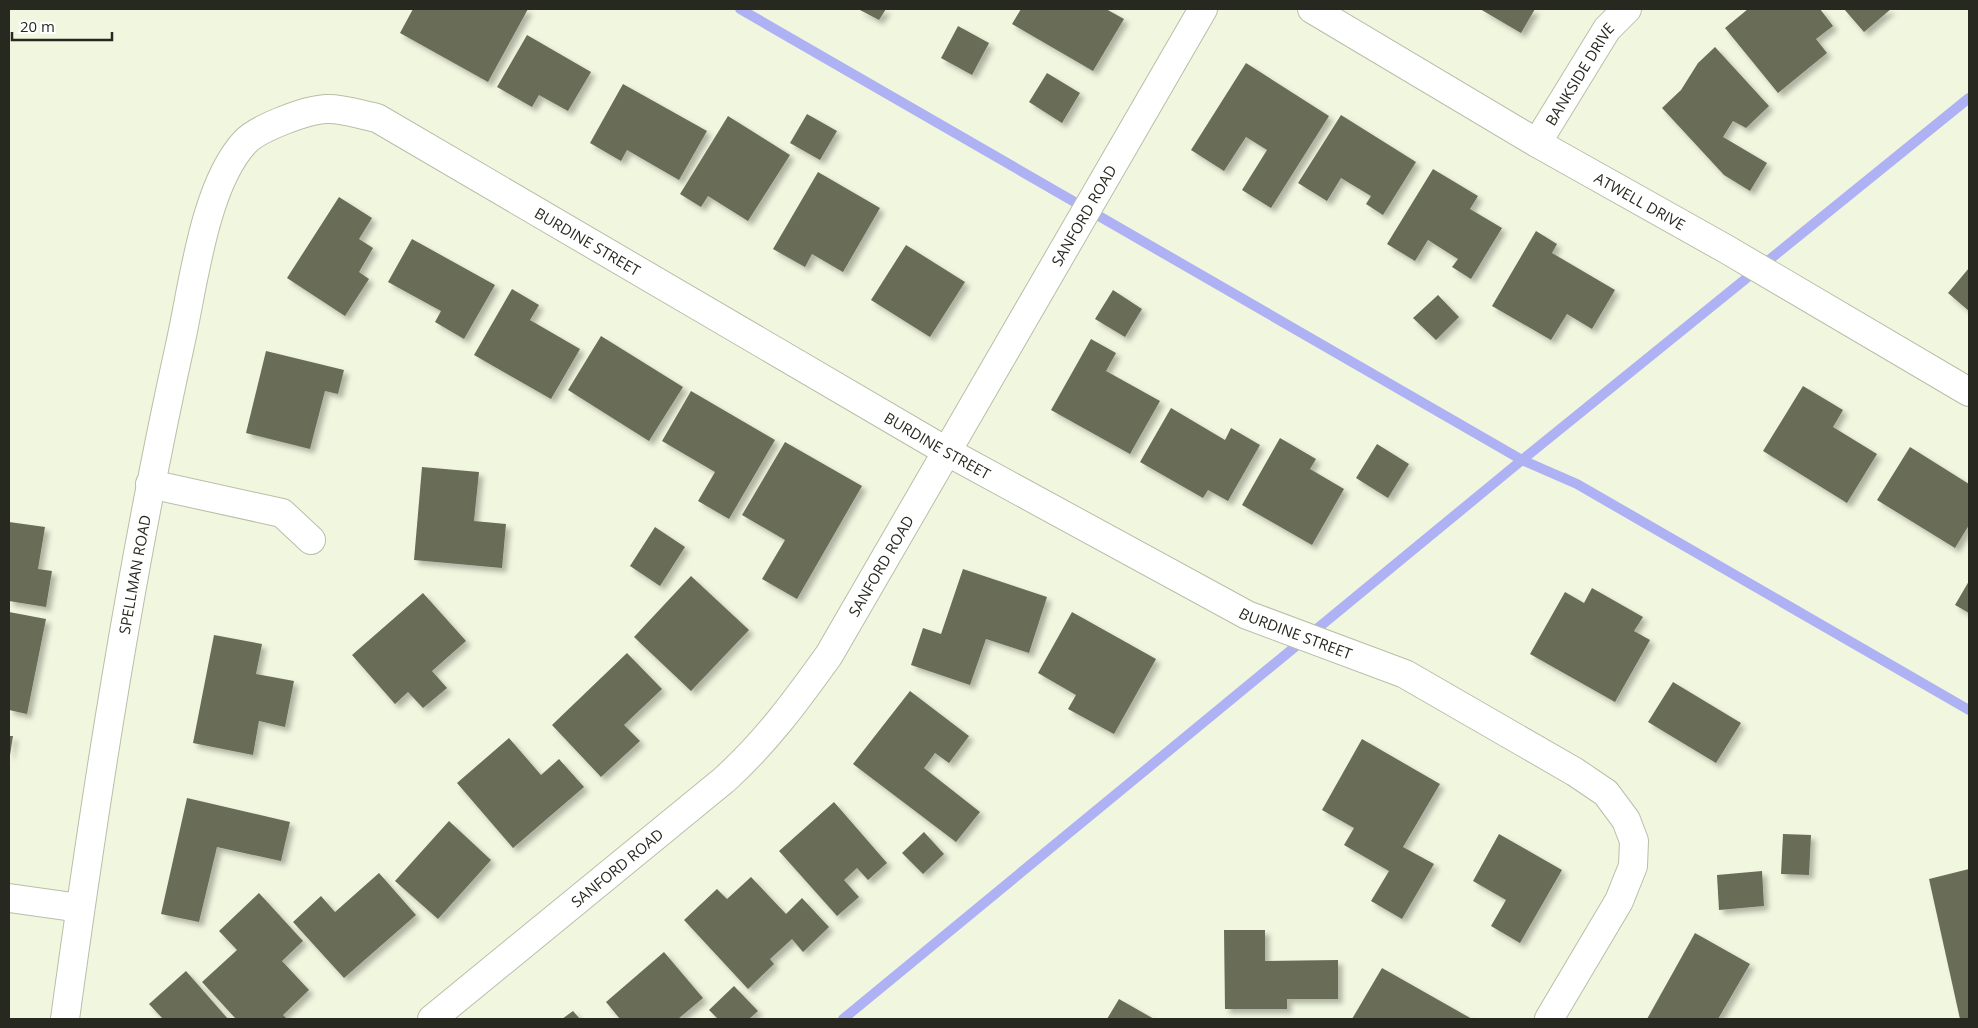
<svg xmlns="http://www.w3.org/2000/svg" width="1978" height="1028" viewBox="0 0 1978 1028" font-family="'Open Sans',sans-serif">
<defs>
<filter id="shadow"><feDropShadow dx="4.5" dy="4.5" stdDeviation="2.5" flood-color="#0004"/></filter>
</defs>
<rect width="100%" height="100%" fill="#f1f6df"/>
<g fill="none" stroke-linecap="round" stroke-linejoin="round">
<g stroke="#aeb1f3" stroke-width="10">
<path d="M740,9L1522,460L1577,484L1969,710"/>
<path d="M843,1019L1522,460L1969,98"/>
</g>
</g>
<g fill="#696d59" filter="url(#shadow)">
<path d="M413,9H528L488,82L400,33Z"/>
<path d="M858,9H886L879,20Z"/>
<path d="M1021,9H1106L1124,19L1093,71L1012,24Z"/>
<path d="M1480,9H1535L1521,33Z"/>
<path d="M1748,9H1820L1833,26L1816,39L1827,53L1778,93L1725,28Z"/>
<path d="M1844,9H1891L1864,32Z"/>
<path d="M958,26L989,43L972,75L941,58Z"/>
<path d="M527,35L591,72L568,111L539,95L532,107L497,87Z"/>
<path d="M1715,47L1769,106L1746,128L1733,121L1723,137L1767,163L1750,191L1724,175L1662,108L1681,90L1698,63Z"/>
<path d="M1246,63L1329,116L1271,208L1242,190L1267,150L1246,137L1224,171L1191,150Z"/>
<path d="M1047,73L1080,93L1062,123L1029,102Z"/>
<path d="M623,84L707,131L679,180L627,150L621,161L590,143Z"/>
<path d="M807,114L837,131L820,160L790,143Z"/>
<path d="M1341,115L1416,162L1383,215L1366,204L1371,196L1341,178L1327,201L1298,183Z"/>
<path d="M728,116L790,155L748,221L708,196L701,207L680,194Z"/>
<path d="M1433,169L1478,196L1470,209L1502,228L1471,279L1452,267L1458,259L1428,240L1415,261L1387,244Z"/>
<path d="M818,172L880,208L843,272L812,254L805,267L773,249Z"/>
<path d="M339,197L372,218L359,239L373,248L359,272L369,279L345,316L287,278Z"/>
<path d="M1536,231L1557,244L1552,253L1615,290L1592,329L1567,314L1551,340L1492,306Z"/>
<path d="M412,239L495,285L464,339L435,322L441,311L388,282Z"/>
<path d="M906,245L965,282L930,337L871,300Z"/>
<path d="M1969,268V311L1948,293Z"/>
<path d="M512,289L539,305L530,320L580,349L551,399L474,355Z"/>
<path d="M1113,290L1142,309L1125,337L1095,319Z"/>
<path d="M1438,295L1459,317L1436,340L1413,318Z"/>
<path d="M601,336L683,387L649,441L568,390Z"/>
<path d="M1091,339L1116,353L1106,371L1160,401L1130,454L1051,410Z"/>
<path d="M266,351L344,370L338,394L325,391L310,449L246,433Z"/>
<path d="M1803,386L1843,410L1833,427L1877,454L1847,503L1763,451Z"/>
<path d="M691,391L775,440L729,519L698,501L715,472L662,441Z"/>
<path d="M1171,408L1225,440L1231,428L1260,445L1228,501L1208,490L1203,498L1140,462Z"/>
<path d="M1280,438L1316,459L1310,469L1344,489L1312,545L1242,505Z"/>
<path d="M785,442L862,486L797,599L762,579L785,540L742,515Z"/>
<path d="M1377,444L1409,464L1388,498L1356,478Z"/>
<path d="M1910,447L1969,484V525L1955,548L1877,500Z"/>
<path d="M422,467L479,472L474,521L506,524L502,568L414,560Z"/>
<path d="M9,522L45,527L38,569L52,571L46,607L9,601Z"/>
<path d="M655,527L685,547L660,586L630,566Z"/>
<path d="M963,569L1047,597L1029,653L986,639L970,685L911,665L923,628L941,634Z"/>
<path d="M691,576L749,630L691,691L634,637Z"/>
<path d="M1969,581V613L1955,605Z"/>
<path d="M1592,588L1643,617L1634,631L1650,640L1615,702L1530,654L1565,592L1584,603Z"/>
<path d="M423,593L466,641L432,671L447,688L423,708L408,692L395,704L352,655Z"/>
<path d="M9,612L46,619L27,714L9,710Z"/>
<path d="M1072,612L1156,659L1114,734L1068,709L1076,695L1038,673Z"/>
<path d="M214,635L262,644L256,674L294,681L285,727L259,721L253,755L193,743Z"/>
<path d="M627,653L662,689L624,725L640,741L601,777L552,725Z"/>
<path d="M1673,682L1741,723L1716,763L1648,722Z"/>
<path d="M910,691L969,736L949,763L935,753L924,768L980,812L956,842L853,764Z"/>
<path d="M9,736H13L10,755H9Z"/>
<path d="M509,738L541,775L559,759L584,787L513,848L457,783Z"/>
<path d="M1362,739L1440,784L1403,847L1434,864L1402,919L1371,901L1389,871L1344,845L1354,828L1322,810Z"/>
<path d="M187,798L290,822L281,861L217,847L199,922L161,914Z"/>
<path d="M834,802L887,863L868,880L857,868L844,880L859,897L837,916L779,851Z"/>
<path d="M449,821L491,860L438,919L395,881Z"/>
<path d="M924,832L944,854L923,874L902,853Z"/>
<path d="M1499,834L1562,870L1520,943L1491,926L1506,900L1473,881Z"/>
<path d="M1783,834L1811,835L1809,875L1781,874Z"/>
<path d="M1969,869V1019H1960L1929,879Z"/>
<path d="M1762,871L1764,906L1719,910L1717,875Z"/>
<path d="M379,873L416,915L344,978L293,922L321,896L335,912Z"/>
<path d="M751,877L786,914L802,898L829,927L803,952L792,939L770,959L774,964L748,989L684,920L717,889L727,899Z"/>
<path d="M259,893L303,941L282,961L309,990L283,1015L287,1019H236L202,982L237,950L219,931Z"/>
<path d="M1224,930H1265V961L1338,960V999H1287V1009H1225Z"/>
<path d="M1695,933L1750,964L1718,1019H1647Z"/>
<path d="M664,952L703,998L678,1019H620L606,1002Z"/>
<path d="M1382,968L1472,1019H1352Z"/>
<path d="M186,971L228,1019H163L149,1004Z"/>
<path d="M734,986L758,1011L749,1019H718L709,1010Z"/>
<path d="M1119,999L1154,1019H1107Z"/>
<path d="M573,1011L580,1019H562Z"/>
</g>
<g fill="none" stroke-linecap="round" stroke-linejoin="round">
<g stroke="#b9bea8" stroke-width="30">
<g id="street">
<path id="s1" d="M1312,9L1537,143L1726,249L1969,392"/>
<path id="s2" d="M1537,143L1607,29L1627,9"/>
<path d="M150,484L282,513L311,540"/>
<path d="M9,898L80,908"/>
<path id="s3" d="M65,1019C96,793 131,567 180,345C193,287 204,186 245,142C258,128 306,110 326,109C342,108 361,115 377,118L946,451L1247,615L1405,674L1575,772L1606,793L1626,820L1634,841L1633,866L1619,901L1549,1019"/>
<path id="s4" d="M432,1019L724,780C766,742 796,701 829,655L1203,9"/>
</g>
</g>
<use href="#street" stroke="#fff" stroke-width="28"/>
</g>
<g text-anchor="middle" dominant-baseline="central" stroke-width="5" stroke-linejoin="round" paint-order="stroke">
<g font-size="15" fill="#272820" stroke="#fff">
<text stroke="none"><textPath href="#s2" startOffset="81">BANKSIDE DRIVE</textPath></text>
<text stroke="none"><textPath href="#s1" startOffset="380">ATWELL DRIVE</textPath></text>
<text stroke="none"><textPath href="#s4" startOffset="1049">SANFORD ROAD</textPath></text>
<text stroke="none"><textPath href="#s3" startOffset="1284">BURDINE STREET</textPath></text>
<text stroke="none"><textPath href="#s3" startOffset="1689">BURDINE STREET</textPath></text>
<text stroke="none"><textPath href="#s4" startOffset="644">SANFORD ROAD</textPath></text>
<text stroke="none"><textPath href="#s3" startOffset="450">SPELLMAN ROAD</textPath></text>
<text stroke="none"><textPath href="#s3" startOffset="2094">BURDINE STREET</textPath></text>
<text stroke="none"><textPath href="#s4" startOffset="239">SANFORD ROAD</textPath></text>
</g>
</g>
<rect width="1978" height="1028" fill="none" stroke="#272820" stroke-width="20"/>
<path d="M12 32v8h100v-8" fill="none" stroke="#272820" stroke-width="2.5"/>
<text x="20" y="32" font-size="15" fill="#272820" stroke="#ffffff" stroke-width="4" paint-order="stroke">20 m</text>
</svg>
